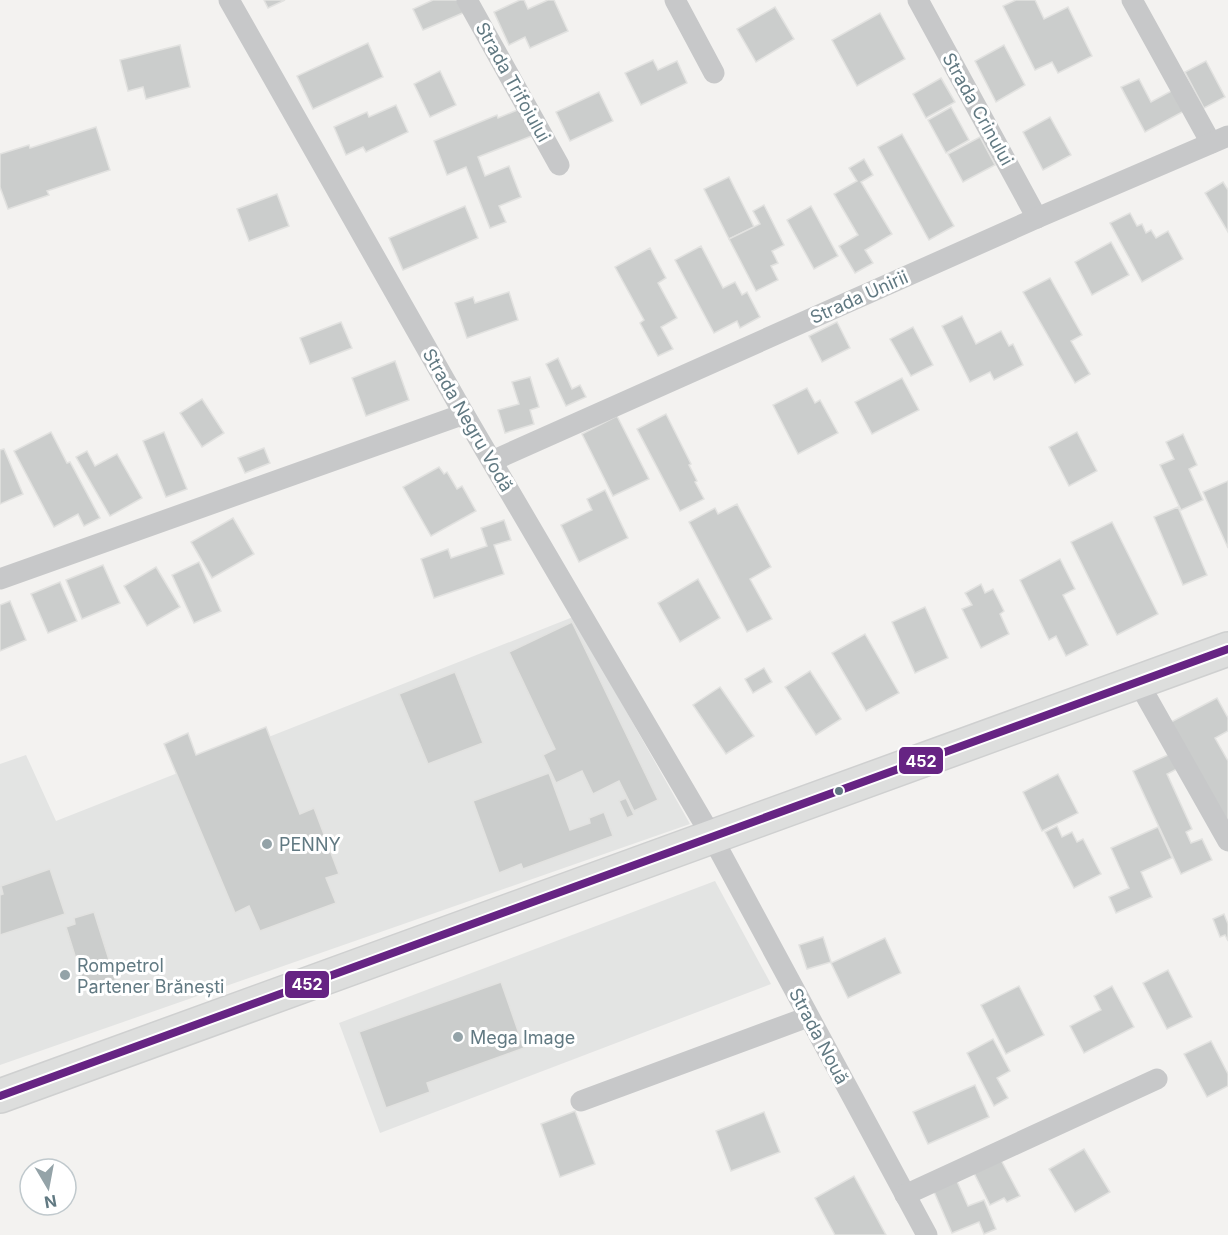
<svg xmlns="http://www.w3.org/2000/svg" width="1228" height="1235" viewBox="0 0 1228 1235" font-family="Inter,sans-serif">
<rect width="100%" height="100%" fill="#f3f2f0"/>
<g fill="#e3e4e3">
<path d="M573,617L690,824L0,1065V764L26,755L56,821Z"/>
<path d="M715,881L771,984L380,1133L339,1023Z"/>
</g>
<g fill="#cbcdcc" stroke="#e2e2e0" stroke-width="1.5">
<path d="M264,0H285L268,8Z"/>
<path d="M433,0H460L465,12L423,30L413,9Z"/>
<path d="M520,0H524L528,9L548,0H554L568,31L530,48L525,37L509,45L494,12Z"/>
<path d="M1016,0H1035L1044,19L1068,7L1092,56L1058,73L1052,62L1035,70L1003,6Z"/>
<path d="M775,7L794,39L756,62L737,29Z"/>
<path d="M880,13L905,59L857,86L832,40Z"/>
<path d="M368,43L383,77L313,109L297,76Z"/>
<path d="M180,45L190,87L146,99L143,87L128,91L120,60Z"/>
<path d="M1004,45L1025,85L996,102L975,61Z"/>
<path d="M653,60L658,70L677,61L687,83L641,105L625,73Z"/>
<path d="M1206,61L1225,97L1204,108L1185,72Z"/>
<path d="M440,71L456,105L430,117L414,84Z"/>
<path d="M941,78L955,102L926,118L913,94Z"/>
<path d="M1139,79L1151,102L1175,89L1186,110L1145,132L1121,87Z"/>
<path d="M599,92L613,121L570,141L556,112Z"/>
<path d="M396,105L408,132L366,152L363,147L346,155L334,127L367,112L369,117Z"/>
<path d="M951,107L969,140L946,153L928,120Z"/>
<path d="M522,108L534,135L478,157L485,176L509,166L521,197L499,206L506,222L490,228L466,167L447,175L434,141L497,115L498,118Z"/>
<path d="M1050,117L1071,155L1043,170L1023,132Z"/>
<path d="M96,127L110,170L47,191L49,195L8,209L0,187V154L29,145L30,148Z"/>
<path d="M902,134L954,226L929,240L878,147Z"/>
<path d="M980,137L995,165L963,182L948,154Z"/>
<path d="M864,159L873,175L861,182L892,234L865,250L873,263L855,273L839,246L858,235L834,194L857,181L849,168Z"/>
<path d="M729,177L754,227L729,239L704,189Z"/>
<path d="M1223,182L1228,190V232L1205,193Z"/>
<path d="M277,194L289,226L249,241L237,209Z"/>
<path d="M764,205L784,245L772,251L778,263L771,266L778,280L756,291L729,239L760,224L753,211Z"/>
<path d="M465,206L478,238L403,270L389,238Z"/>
<path d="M811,206L838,256L814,269L787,220Z"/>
<path d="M1130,213L1137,226L1142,224L1146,233L1151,230L1156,238L1168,231L1183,259L1142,282L1110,223Z"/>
<path d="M1111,242L1129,275L1092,295L1075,262Z"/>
<path d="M701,246L723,288L735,282L742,295L747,292L760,317L740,328L737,321L714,333L675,260Z"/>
<path d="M650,248L666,278L658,283L677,318L661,327L673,349L658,356L640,323L644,320L615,267Z"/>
<path d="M1050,278L1082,335L1071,341L1090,374L1075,383L1023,292Z"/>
<path d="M509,292L518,320L467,338L455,303L473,297L475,303Z"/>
<path d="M962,316L976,344L1001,331L1009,346L1013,344L1023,365L994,380L990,372L970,382L942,326Z"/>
<path d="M341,322L352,348L310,364L300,338Z"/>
<path d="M837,322L850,348L822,362L809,336Z"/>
<path d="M913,327L933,365L911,376L890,339Z"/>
<path d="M558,358L572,389L580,385L586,397L566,406L546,364Z"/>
<path d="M395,361L409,400L366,416L352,378Z"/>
<path d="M530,377L539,407L530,410L534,424L505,433L498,410L519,404L512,382Z"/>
<path d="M902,378L919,410L872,434L855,402Z"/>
<path d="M807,388L815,403L820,400L838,433L798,454L773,405Z"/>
<path d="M202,399L224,433L202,447L180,413Z"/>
<path d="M666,414L691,464L689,465L697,481L695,482L704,499L680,511L637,429Z"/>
<path d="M617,416L649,479L613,496L582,434Z"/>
<path d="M51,432L67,463L70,462L100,518L84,526L78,514L54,527L14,451Z"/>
<path d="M164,432L187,489L166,497L143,441Z"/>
<path d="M1077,432L1097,471L1069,486L1049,447Z"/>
<path d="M1183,434L1197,465L1189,469L1203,500L1181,510L1160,465L1174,459L1166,442Z"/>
<path d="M264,448L270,463L245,473L238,458Z"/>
<path d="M4,449L23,494L0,504V450Z"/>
<path d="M87,451L95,466L117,454L142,498L110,516L76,457Z"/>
<path d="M439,467L444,474L447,472L457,489L462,486L476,511L431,536L403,487Z"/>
<path d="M1228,481V548L1203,492Z"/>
<path d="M605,490L628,538L579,562L561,525L592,510L587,499Z"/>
<path d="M737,504L771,567L750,579L772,619L747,632L689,522L715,508L718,514Z"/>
<path d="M1178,507L1207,575L1183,585L1154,517Z"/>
<path d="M233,518L254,554L212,578L191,542Z"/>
<path d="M504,520L511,540L494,545L504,574L434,598L421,559L448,549L451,558L487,546L481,528Z"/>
<path d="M1112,522L1158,614L1117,635L1071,542Z"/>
<path d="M1060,559L1075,589L1063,595L1088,645L1066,656L1056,636L1049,640L1020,580Z"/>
<path d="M199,562L221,611L194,623L172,575Z"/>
<path d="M103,565L120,603L82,619L66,580Z"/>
<path d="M156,567L180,607L147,626L124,586Z"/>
<path d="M698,579L720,618L680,642L658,603Z"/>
<path d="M60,582L77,621L48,633L31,594Z"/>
<path d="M981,584L985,593L993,589L1004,611L1000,614L1009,634L981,648L962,609L972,605L965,593Z"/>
<path d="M10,601L26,640L0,651V605Z"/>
<path d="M925,607L948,658L915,673L892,622Z"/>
<path d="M572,622L658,800L634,811L619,781L593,794L582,771L556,783L543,755L555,749L509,652Z"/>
<path d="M865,634L899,693L866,711L832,653Z"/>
<path d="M764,668L772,682L753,693L745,679Z"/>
<path d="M810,671L841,719L816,735L785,687Z"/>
<path d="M455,672L483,743L428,764L399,694Z"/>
<path d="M720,687L754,736L726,754L693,705Z"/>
<path d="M1217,698L1228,718V731L1215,738L1228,761V826L1171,722Z"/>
<path d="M266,727L300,814L314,808L339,874L326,878L336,903L260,931L249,906L235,913L164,744L188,733L196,755Z"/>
<path d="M1170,754L1177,769L1167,774L1192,829L1186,832L1191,843L1202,839L1212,860L1181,874L1133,771Z"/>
<path d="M549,773L570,830L590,823L589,818L604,812L613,836L523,869L521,864L499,873L473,801Z"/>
<path d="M1058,774L1078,813L1042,831L1023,792Z"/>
<path d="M626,798L634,815L627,818L619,801Z"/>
<path d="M1057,826L1062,837L1072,832L1077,842L1083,839L1101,874L1074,888L1045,832Z"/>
<path d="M1158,827L1172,858L1141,872L1152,897L1116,913L1109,897L1129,888L1111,848Z"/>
<path d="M50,869L65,914L0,935V895L3,894L1,886Z"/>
<path d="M94,912L116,982L86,991L66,927L75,924L74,918Z"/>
<path d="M1224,914L1228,924V941L1225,935L1220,937L1213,919Z"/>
<path d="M823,937L831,962L807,969L799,945Z"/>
<path d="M885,938L901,973L848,998L831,963Z"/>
<path d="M1168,970L1192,1017L1167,1029L1143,983Z"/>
<path d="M501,982L524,1048L427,1083L430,1092L386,1108L359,1032Z"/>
<path d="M1019,986L1044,1035L1006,1054L981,1005Z"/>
<path d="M1112,986L1134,1027L1084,1053L1070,1026L1101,1010L1094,996Z"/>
<path d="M993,1039L1010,1071L997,1078L1008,1098L994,1106L967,1053Z"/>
<path d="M1211,1041L1228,1074V1086L1207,1097L1184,1054Z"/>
<path d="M975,1085L989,1117L928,1144L913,1112Z"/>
<path d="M575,1111L595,1164L560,1177L541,1124Z"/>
<path d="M764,1112L780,1152L731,1171L716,1131Z"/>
<path d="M1084,1149L1110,1192L1075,1212L1049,1169Z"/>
<path d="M1001,1160L1020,1196L1007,1202L1004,1198L990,1205L974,1173Z"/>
<path d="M854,1176L886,1235H835L815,1198Z"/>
<path d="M955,1177L968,1206L984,1200L996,1229L984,1234L979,1222L952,1233L932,1187Z"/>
</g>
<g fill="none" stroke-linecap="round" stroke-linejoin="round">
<g stroke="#cfd0d0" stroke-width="36">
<path id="primary" d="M0,1096L1228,649"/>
</g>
<g stroke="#c7c8c9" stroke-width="21">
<path d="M229,0L464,414L712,837L927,1235"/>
<path d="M467,0L559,165"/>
<path d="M675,0L714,73"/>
<path d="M918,0L1037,218"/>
<path d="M1132,0L1211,143"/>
<path d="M492,461L1037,218L1228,136"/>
<path d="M0,579L464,414"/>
<path d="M1138,682L1228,841"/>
<path d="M581,1101L808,1017"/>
<path d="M905,1195L1157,1079"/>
</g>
<use href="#primary" stroke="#dddedd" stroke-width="33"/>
<g stroke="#fff" stroke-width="12">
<path id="bus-1" d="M0,1096L1228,649"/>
</g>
<use href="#bus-1" stroke="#662483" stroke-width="8"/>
</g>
<circle fill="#617982" stroke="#fff" stroke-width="2" cx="839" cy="791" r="5"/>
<g fill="#94a3a8" stroke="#fff" stroke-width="2">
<circle cx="267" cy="844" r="6"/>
<circle cx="65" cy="975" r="6"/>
<circle cx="458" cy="1037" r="6"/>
</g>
<g text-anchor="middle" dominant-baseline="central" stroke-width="6" stroke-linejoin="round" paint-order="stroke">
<g font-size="18" fill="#617982" stroke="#fff">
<text transform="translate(513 82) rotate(61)">Strada Trifoiului</text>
<text transform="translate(978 109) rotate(61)">Strada Crinului</text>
<text transform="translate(859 297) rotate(-24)">Strada Unirii</text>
<text transform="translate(468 420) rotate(60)">Strada Negru Vodă</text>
<text transform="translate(819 1036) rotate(62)">Strada Nouă</text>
</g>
<g font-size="18" fill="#617982" stroke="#fff" text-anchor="start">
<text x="279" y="844">PENNY</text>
<text x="77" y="965">Rompetrol<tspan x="77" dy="21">Partener Brănești</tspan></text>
<text x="470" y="1037">Mega Image</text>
</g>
</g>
<g stroke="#fff" stroke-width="2">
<rect x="898" y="746" width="46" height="29" rx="6" fill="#662483"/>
<rect x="284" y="970" width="46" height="29" rx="6" fill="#662483"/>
</g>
<g font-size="16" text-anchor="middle" font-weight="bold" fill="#fff">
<text x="921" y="767">452</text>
<text x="307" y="990">452</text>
</g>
<g transform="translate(48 1187) rotate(170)"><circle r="28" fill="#ffffff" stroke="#c0c9cd" stroke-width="1.5"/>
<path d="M0-4.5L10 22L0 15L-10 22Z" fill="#94a3a8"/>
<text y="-9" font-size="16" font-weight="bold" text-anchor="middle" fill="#617982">N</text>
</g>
</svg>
